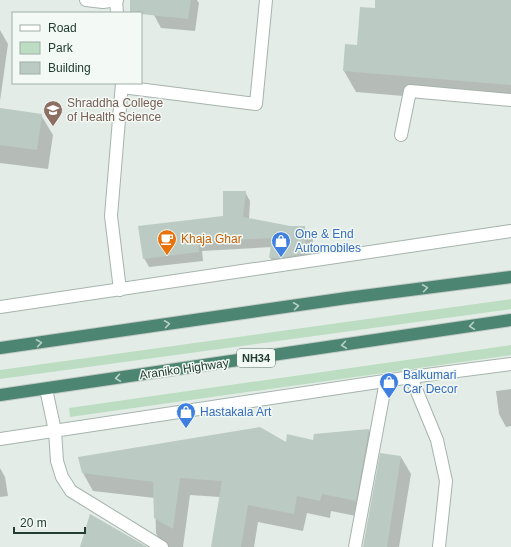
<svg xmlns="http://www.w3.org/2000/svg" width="511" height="547" viewBox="0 0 511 547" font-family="Arial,sans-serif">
<rect width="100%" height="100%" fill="#e3ece7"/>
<g fill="#bcddc1">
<path d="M511,299V309L0,379V370Z"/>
<path d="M511,345V355L70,417L69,408Z"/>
</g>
<g fill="#0003">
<path d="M154,0H197L199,3L195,31L161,28L154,15Z"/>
<path d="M376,0H511V105L356,92L344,71L358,46L376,9Z"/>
<path d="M0,30L8,44L0,101Z"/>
<path d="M0,110L41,115L53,135L48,169L0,163Z"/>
<path d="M245,192L250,201L249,219L307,231L313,240L312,245H310L311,261L275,266L270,257L272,247L202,251L203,261L149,267L144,258L224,217Z"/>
<path d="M511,389V426L506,427L499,414L496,391Z"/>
<path d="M369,430L379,448L366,518L331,511L330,518L307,513L303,531L258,522L254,547H212L220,497L190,495L183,547H163L156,533L155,498L93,491L83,473L287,443L314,441L315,435Z"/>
<path d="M401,457L411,474L399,547H364Z"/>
<path d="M0,468L5,477L8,496L0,497Z"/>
</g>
<g fill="#bbcac2">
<path d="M130,0H191L188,19L141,14V13H130Z"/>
<path d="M375,0H511V85L343,71L345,44L357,45L360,7L375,8Z"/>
<path d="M0,108L42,114L37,150L0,145Z"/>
<path d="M223,191H246L243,217L290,226H305V229L308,230V236H305L306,253L281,258H269L272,238L198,242L199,252L143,259L138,226L223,216Z"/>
<path d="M260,427L286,442L287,434L313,440L314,434L369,429L356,501L322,494L320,501L297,496L294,514L248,505L241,547H211L222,481L180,478L173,529L154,518L153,482L82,473L78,457Z"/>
<path d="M380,453L401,456L387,547H363Z"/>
<path d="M90,514L144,545L148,547H80Z"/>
</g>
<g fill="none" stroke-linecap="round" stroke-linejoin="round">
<g stroke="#a6b4ad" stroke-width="14">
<g id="service">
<path d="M401,135L410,91L511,100"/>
<path d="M411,377L437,440L446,481L439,547"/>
<path d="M355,547L386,381"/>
</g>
</g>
<g stroke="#a6b4ad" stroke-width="14">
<g id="minor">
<path d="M86,0L103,2L117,0"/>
<path d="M116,0L117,13"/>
<path d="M122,87L256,104L266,0"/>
<path d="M120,290L111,216L122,83"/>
<path d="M0,307L511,231"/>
<path d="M46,389L55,431L57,461L62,477L71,491L162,547"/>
<path d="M0,439L411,377L511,364"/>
</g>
</g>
<g stroke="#c1c9c6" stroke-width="14">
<g id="trunk">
<path d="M0,348L347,298L511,277"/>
<path d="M0,395L511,320"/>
</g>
</g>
<use href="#service" stroke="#fff" stroke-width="12"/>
<use href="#minor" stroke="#fff" stroke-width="12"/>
<use href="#trunk" stroke="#4c8571" stroke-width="12"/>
</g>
<defs><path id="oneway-chevron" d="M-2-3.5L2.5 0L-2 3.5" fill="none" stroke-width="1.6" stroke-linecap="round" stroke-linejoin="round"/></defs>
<g stroke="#b9d0c7">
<use href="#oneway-chevron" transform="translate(425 288) rotate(-8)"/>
<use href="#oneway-chevron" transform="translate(296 306) rotate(-8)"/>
<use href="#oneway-chevron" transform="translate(167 324) rotate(-8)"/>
<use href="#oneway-chevron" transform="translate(472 326) rotate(172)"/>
<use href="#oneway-chevron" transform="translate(39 343) rotate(-8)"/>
<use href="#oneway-chevron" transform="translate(344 345) rotate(172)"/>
<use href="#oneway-chevron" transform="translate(118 378) rotate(172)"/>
</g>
<defs>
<g id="university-pin" transform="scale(1)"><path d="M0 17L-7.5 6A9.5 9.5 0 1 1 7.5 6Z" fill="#8d6e63" stroke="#f3f9f5"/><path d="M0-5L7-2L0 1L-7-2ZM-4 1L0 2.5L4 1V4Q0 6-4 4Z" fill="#fff"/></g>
<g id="cafe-pin" transform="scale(1)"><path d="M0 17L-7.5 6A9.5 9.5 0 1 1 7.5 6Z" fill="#e8710a" stroke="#f3f9f5"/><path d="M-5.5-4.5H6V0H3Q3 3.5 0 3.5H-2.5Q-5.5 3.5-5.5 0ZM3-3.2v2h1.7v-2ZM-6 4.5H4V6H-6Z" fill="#fff"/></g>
<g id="shop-pin" transform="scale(1)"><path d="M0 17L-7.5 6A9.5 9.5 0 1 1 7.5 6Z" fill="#3f7fe0" stroke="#f3f9f5"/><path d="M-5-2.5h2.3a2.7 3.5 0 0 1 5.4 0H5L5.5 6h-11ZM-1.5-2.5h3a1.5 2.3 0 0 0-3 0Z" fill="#fff"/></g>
</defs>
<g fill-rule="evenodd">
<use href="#university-pin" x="53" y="110"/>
<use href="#cafe-pin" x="167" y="239"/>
<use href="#shop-pin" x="281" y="241"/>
<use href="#shop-pin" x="389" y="382"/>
<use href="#shop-pin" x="186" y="412"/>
</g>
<g text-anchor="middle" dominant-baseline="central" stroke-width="3" stroke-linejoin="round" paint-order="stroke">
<rect fill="#f3f9f5" stroke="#61756d" stroke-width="1" x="237" y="349" width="38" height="18" rx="3"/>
<g font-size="11" font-weight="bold" fill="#233d33">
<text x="256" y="358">NH34</text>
</g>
<g font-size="12" fill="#785e54" stroke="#f3f9f5" text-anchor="start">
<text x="67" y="103">Shraddha College<tspan x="67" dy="14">of Health Science</tspan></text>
</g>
<g font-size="12" fill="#366cbe" stroke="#f3f9f5" text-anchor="start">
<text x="295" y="234">One &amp; End<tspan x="295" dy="14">Automobiles</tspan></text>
<text x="403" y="375">Balkumari<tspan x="403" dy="14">Car Decor</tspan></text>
<text x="200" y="412">Hastakala Art</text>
</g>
<g font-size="12" fill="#c56008" stroke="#f3f9f5" text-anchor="start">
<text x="181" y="239">Khaja Ghar</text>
</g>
<g font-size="12" fill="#233d33" stroke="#f3f9f5">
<text transform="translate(184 369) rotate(-8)">Araniko Highway</text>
</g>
</g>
<rect x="12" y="12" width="130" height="72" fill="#f3f9f5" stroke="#a0aea7"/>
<rect x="20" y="25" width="20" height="6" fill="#ffffff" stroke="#a0aea7"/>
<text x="48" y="32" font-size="12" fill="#233d33">Road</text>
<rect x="20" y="42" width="20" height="12" fill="#bcddc1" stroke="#a0aea7"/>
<text x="48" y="52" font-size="12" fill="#233d33">Park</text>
<rect x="20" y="62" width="20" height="12" fill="#bbcac2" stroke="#a0aea7"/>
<text x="48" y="72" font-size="12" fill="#233d33">Building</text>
<path d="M14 527v6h71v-6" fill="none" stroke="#233d33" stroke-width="2"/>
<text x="20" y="527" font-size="12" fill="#233d33" stroke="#f3f9f5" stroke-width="3" paint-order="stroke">20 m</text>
</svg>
